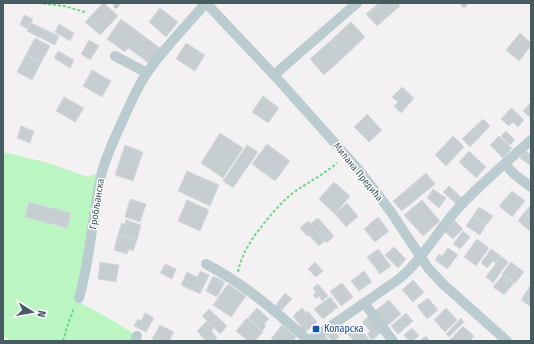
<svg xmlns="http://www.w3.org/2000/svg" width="534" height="344" viewBox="0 0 534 344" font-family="'Fira Sans Condensed',sans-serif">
<rect width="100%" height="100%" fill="#f4f1f2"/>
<path fill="#bbf5c1" d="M3,152L45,162L88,177L102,171L79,298L73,299L112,320L137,336L135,341H11L3,336Z"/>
<g fill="#c7ced1" stroke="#d4d9dd">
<path d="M103,3H104L118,16L100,35L85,22Z"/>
<path d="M379,3H398L400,6L377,26L366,14Z"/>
<path d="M459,3H469L464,8Z"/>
<path d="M160,8L178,22L166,37L149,22Z"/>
<path d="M24,15L33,19L28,29L20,25Z"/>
<path d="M121,19L160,48L149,63L128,48L125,52L107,39Z"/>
<path d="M351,22L365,37L345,56L330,41Z"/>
<path d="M31,23L59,36L55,45L27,31Z"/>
<path d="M59,24L74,33L70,41L55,32Z"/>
<path d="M520,33L531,43V46L519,61L506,50Z"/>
<path d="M35,38L50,46L41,63L26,55Z"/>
<path d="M89,40L99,46L90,60L81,54Z"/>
<path d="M330,41L345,56L324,75L310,59Z"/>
<path d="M186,43L205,55L195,71L176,59Z"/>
<path d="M58,51L74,60L70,68L54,58Z"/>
<path d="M26,55L41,63L32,80L17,72Z"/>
<path d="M92,70L111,81L102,97L83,86Z"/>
<path d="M402,87L414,98L401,113L394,106L398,102L392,97Z"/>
<path d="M263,96L279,108L268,123L252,112Z"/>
<path d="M64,97L84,108L75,122L56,111Z"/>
<path d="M531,102V118L523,111Z"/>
<path d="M511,108L524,120L518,127L513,122L509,126L501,119Z"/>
<path d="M367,114L382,130L369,142L354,127Z"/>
<path d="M483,119L490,126L470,147L462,139Z"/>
<path d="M21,126L34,131L30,143L17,138Z"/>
<path d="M506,131L515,140L510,145L501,136Z"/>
<path d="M220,133L243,148L223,178L201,163Z"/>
<path d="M453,136L464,147L446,166L435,155Z"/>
<path d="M499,136L512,148L503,158L490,145Z"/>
<path d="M267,144L290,161L275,181L252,164Z"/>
<path d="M125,145L143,152L133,181L115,175Z"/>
<path d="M247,145L258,152L233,188L223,181Z"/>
<path d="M469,151L486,167L476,178L459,162Z"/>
<path d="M526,151L531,155V166L520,158Z"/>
<path d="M187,171L219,185L210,206L178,191Z"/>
<path d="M426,173L435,184L402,211L393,201Z"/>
<path d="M334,182L350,196L335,214L319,199Z"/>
<path d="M449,186L462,198L456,204L443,192Z"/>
<path d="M433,189L446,198L439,208L427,198Z"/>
<path d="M512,191L525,201L512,217L499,206Z"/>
<path d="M130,199L146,204L140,222L125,217Z"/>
<path d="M187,200L209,210L200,231L178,221Z"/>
<path d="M422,200L440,221L423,236L404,215Z"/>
<path d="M29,202L71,213L67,228L25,217Z"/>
<path d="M347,203L358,216L346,227L335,214Z"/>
<path d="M531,205V218L524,213Z"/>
<path d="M479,207L493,216L486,225L473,216Z"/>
<path d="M524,213L531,218L530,231L518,221Z"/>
<path d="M473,216L486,225L480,235L466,226Z"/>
<path d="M378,217L389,231L375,242L364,229Z"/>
<path d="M318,218L334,236L327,243L310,224Z"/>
<path d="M126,220L141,225L137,240L118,234L122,223L125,224Z"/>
<path d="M308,221L325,241L319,246L309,235L307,236L300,228Z"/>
<path d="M455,221L463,229L453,239L444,231Z"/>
<path d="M463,231L470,237L460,249L453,244Z"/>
<path d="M118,234L137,240L133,251L129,249L127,254L114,250Z"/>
<path d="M477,239L489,248L476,266L464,257Z"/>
<path d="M394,247L406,259L398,268L385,255Z"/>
<path d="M448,248L458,255L447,269L435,260L439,254L442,256Z"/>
<path d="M378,249L391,266L380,274L367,257Z"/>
<path d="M491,249L501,256L496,263L493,261L487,268L481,263Z"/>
<path d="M501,256L508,262L493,283L486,277Z"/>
<path d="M100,262L119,265L116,282L98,279Z"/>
<path d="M315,262L323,271L316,277L308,269Z"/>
<path d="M511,262L524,272L515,283L502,274Z"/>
<path d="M165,264L176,269L172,279L160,273Z"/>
<path d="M200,271L209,275L200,294L181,285L187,272L197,277Z"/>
<path d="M364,271L372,282L359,291L351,281Z"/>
<path d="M503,275L514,283L504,295L493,287Z"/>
<path d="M213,276L225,282L217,297L206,291Z"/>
<path d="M413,280L424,292L413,302L402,290Z"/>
<path d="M342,283L353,297L341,306L330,291Z"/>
<path d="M228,284L246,296L231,317L213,305Z"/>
<path d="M318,284L328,296L322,301L319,296L316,299L313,295L316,292L313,288Z"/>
<path d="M530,286L531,287V307L521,300Z"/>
<path d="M285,293L292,299L281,311L275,306Z"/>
<path d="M330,297L338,307L323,319L314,309Z"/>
<path d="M428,298L438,310L427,319L417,306Z"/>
<path d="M389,300L401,314L387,326L375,311Z"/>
<path d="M257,308L269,319L264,324L266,326L262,331L248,318Z"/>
<path d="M302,308L306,313L308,311L317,322L305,332L293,316Z"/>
<path d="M446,308L457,320L445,332L434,320Z"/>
<path d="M209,309L227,326L220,334L202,316Z"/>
<path d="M145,313L154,318L146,332L134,326L138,319L141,321Z"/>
<path d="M406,313L413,321L398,334L391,326Z"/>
<path d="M369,316L382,332L372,340L367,334L370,331L362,322Z"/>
<path d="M247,318L263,332L255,341H248L236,331Z"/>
<path d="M461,318L464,322L449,337L446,334Z"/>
<path d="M207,321L214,328L211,331L217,338L214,341H206L197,331Z"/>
<path d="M341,323L346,331L340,335L335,327Z"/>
<path d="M356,324L369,339L368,341H354L346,332Z"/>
<path d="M160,325L174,332L169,341H156L152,339Z"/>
<path d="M282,325L296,337L293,341H274L271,339Z"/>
<path d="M463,326L474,336L470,341H449Z"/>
<path d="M412,328L419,336L412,341H409L404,335Z"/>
<path d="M333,329L339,337L334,341H332L326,334Z"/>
<path d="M325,335L329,341H318V340Z"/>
<path d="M426,336L430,341H419Z"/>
</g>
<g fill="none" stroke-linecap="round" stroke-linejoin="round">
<g stroke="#6fd886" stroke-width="2" stroke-dasharray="3 2" stroke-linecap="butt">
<path d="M38,3L64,6L85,12"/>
<path d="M238,272C243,247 260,228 276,209C282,203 287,197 294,192C309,182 324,174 337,163"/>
<path d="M63,341L68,324L74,308"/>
</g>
<path stroke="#bacccf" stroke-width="5" d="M116,6L118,3"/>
<g stroke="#bacccf" stroke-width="10">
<path d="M206,3L274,75L359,170L391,212L428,268L444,285L507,341"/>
<path d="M115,56L147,73"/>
<path d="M274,75L357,3"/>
<path d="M505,164L514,174L531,187"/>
<path d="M206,264C245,284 276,312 309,341"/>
<path d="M79,298C91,257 92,214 102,172C106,156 114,140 121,124C129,107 136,89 147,73C164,48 186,26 206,3"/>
<path d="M364,303L393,341"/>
<path d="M135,341L137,336"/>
<path d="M309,341L399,279C424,258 439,228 462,204C483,182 508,161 531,140"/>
</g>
</g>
<rect fill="#1a4fb4" stroke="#fff" stroke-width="1.5" x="312" y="325" width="8" height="8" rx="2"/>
<g text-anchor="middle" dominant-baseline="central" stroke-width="3" stroke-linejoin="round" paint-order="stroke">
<g font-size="10" fill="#465c61" stroke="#fff">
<text transform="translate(358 172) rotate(51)">Милана Предића</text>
<text transform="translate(97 204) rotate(-81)">Гробљанска</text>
</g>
<g font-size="10" fill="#164399" stroke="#fff" text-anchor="start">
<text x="324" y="329">Коларска</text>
</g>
</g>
<rect width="534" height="344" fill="none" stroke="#465c61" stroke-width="8"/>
<g transform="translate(32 312) rotate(101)" stroke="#ffffff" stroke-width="3" paint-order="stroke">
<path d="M0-3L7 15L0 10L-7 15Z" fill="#465c61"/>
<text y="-6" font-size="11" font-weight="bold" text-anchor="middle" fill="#465c61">N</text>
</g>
</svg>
